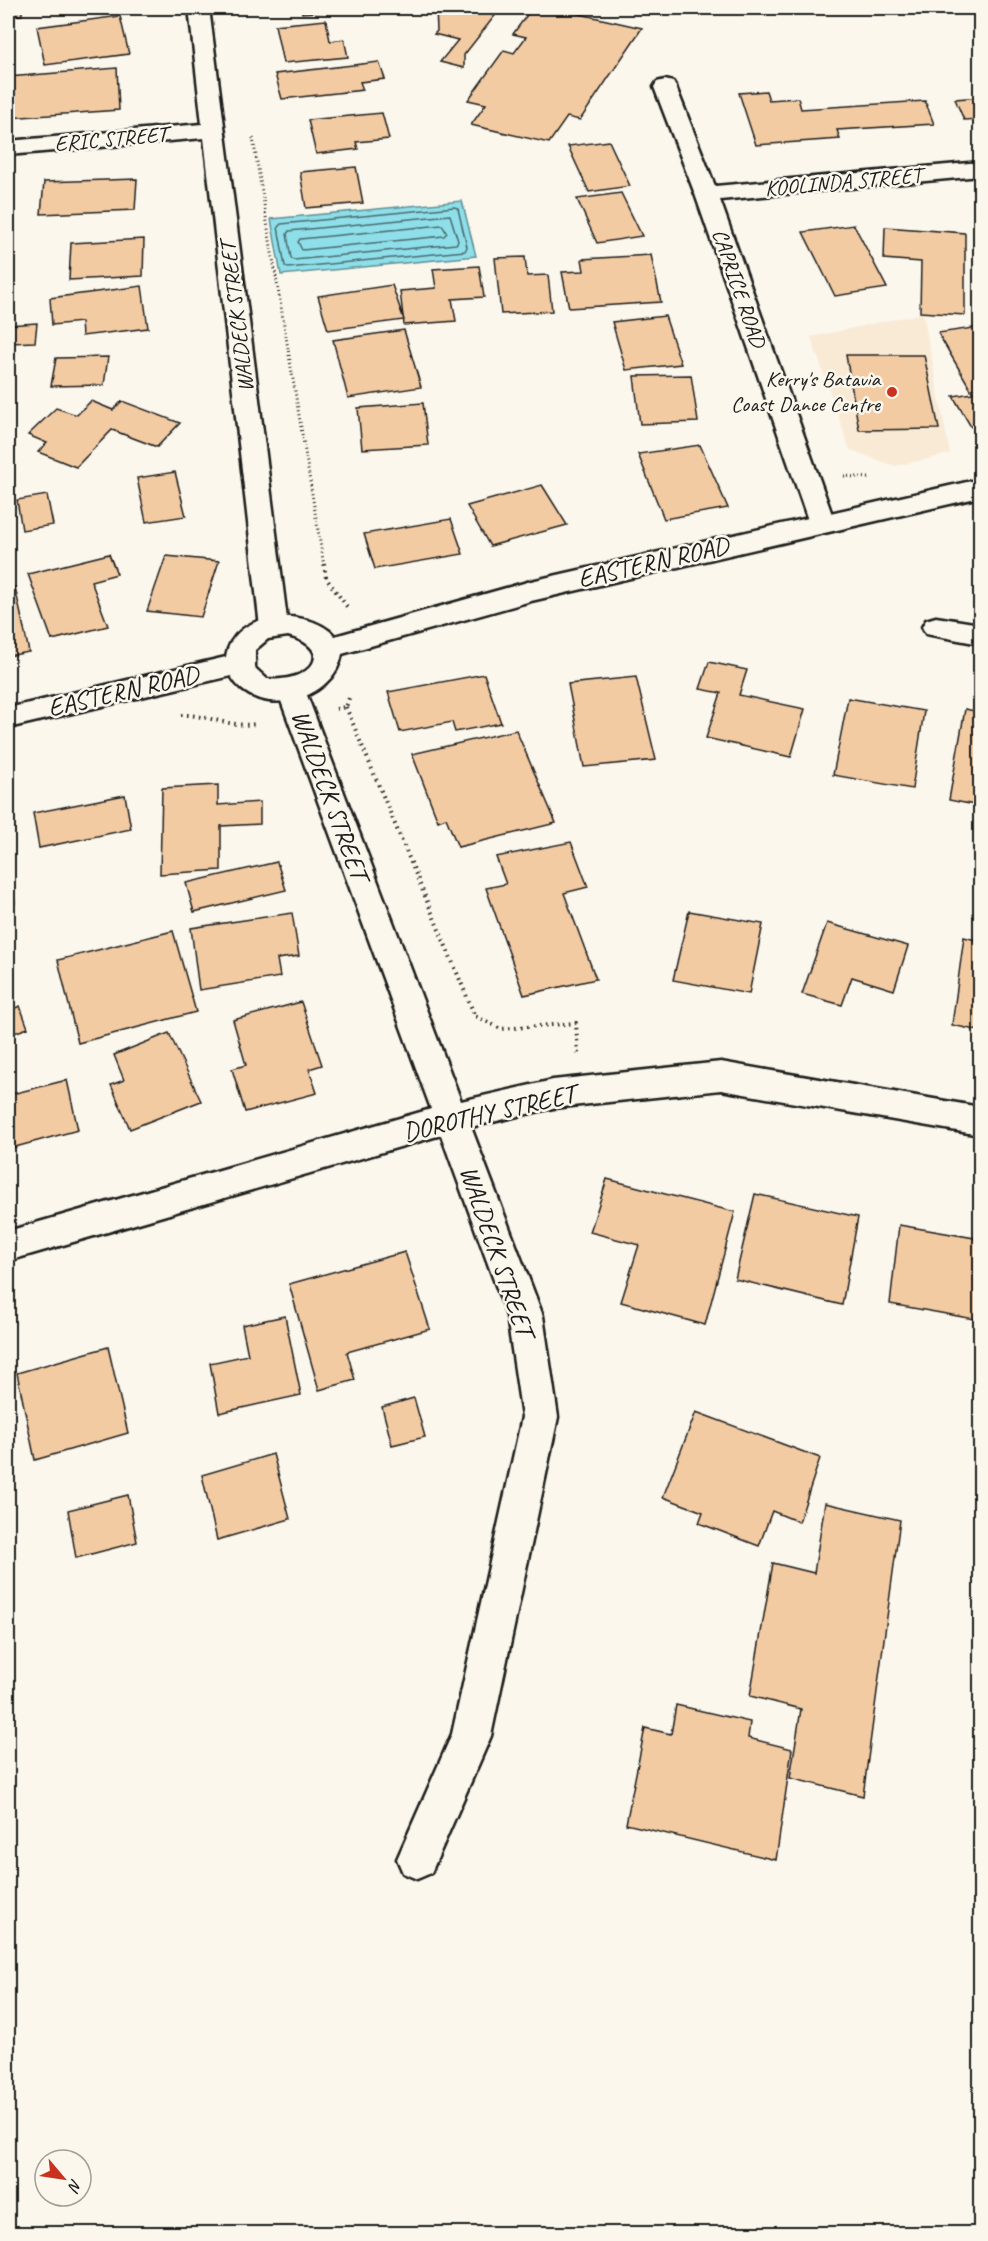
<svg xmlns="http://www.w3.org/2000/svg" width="988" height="2241" viewBox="0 0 988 2241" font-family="Caveat,sans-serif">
<rect width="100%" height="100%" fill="#fbf7ec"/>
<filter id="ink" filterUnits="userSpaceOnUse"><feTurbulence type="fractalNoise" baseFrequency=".0167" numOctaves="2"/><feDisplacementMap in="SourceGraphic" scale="12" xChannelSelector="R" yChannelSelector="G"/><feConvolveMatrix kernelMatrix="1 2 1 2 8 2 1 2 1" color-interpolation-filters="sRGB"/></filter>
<g filter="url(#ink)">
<path fill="#f9ead6" d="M923,313L950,454L895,466L850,450L811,337Z"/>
<path fill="#8edfe9" stroke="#609197" stroke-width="1.5" d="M462,201L476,256L281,275L271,219Z"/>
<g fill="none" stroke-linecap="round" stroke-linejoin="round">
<g stroke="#4a6a6e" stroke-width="1.5">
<path d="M455,207L458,209L467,247L465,251L288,268L285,266L278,227L281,224Z"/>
<path d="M450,215L458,241L456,244L294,260L291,258L287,234L289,231Z"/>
<path d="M442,225L447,233L444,236L302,250L298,242L300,239Z"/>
</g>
</g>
<g fill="#f3cba3" stroke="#1c1c1c" stroke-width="1.5">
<path d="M8,8H22V15L8,16Z"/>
<path d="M301,8H360L361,9L302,13Z"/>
<path d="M436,8H497V13L464,55V68L440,62L458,40L434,34L437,31Z"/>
<path d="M532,8H553L642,28L580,120L567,117L549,143L471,125L486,104L468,100L504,50L514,53L526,37L513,34Z"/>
<path d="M120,16L129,54L45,65L37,27Z"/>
<path d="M326,20L330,41L344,39L348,57L283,63L275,25Z"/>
<path d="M379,62L385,79L360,82L363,90L282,99L275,74Z"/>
<path d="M117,68L119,110L8,118V77Z"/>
<path d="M766,91L769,100L798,98L801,109L925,101L934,124L837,130L840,139L756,145L739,93Z"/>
<path d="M980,97V119L964,120L955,99Z"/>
<path d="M382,113L389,139L356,142L358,149L316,154L308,120Z"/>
<path d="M609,141L630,186L589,192L568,146Z"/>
<path d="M356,167L363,203L306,208L300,172Z"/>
<path d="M137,179L135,210L41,214L44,182Z"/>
<path d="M621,193L642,236L597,243L577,199Z"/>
<path d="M854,225L887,288L835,296L803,232Z"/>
<path d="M885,227L965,233V315L920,312L921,262L884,259Z"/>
<path d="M144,239L143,276L69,280L71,243Z"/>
<path d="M651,255L661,302L569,308L562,272L584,271L582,259Z"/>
<path d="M525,257L527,276L548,275L552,311L501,314L495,258Z"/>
<path d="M479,266L484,297L452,299L456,321L404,325L400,291L436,288L433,269Z"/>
<path d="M392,285L404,320L328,330L318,296Z"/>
<path d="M142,286L148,328L82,336L81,322L52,325L50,298Z"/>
<path d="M665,316L681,364L626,370L612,322Z"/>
<path d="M37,323L35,342L8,343V325Z"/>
<path d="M980,327V425L971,427L953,396L973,393L938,333Z"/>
<path d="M404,330L421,387L348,398L333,340Z"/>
<path d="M846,355H924L939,429L859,430Z"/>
<path d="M108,357L104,385L51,386L56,358Z"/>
<path d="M691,375L698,422L640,424L634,376Z"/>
<path d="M91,401L113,410L122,401L180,423L157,447L112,430L76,467L38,452L47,443L28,435L56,408L77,415Z"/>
<path d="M423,403L428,445L362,449L358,408Z"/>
<path d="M700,445L728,508L664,519L638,454Z"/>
<path d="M175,472L186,516L146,522L137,478Z"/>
<path d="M542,485L567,525L490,546L467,506Z"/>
<path d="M47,495L53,525L22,530L17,500Z"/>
<path d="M451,519L463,554L375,569L364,534Z"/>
<path d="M109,554L117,574L91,581L108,626L52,640L28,574Z"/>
<path d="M166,556L219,561L201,617L147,611Z"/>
<path d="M15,587L29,652L8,656V589Z"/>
<path d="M709,662L747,670L739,695L805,709L791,757L706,738L721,693L700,689Z"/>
<path d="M484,674L501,723L455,732L452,722L400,732L388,692Z"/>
<path d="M636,677L656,760L584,767L568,684Z"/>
<path d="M848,698L924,711L912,789L833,775Z"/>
<path d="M965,709L980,712V806L949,800Z"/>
<path d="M516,730L556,823L458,847L446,818L438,821L412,754Z"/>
<path d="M218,785V805L260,802V824L221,826V870L160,874L162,788Z"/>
<path d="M125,795L131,829L39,848L33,813Z"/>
<path d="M571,842L588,887L564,893L596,979L524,995L486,888L506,884L496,857Z"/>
<path d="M8,858L15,903L8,904Z"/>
<path d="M277,862L286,890L194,912L186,883Z"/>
<path d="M689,911L763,924L749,994L673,980Z"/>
<path d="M292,913L299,956L277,959L280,977L199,990L191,928Z"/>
<path d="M827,923L908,946L894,990L852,977L842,1005L802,994Z"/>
<path d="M173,931L196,1012L78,1043L58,960Z"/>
<path d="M964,937L980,941V1031L952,1025Z"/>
<path d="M301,1002L322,1065L309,1069L317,1093L245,1112L232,1069L246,1065L233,1020Z"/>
<path d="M20,1006L28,1028L8,1035V1011Z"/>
<path d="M169,1033L201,1101L130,1129L111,1085L124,1080L114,1055Z"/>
<path d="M67,1080L78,1130L8,1149V1095Z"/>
<path d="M607,1179L735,1212L705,1325L621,1302L639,1245L590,1232Z"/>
<path d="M755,1194L858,1217L842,1305L735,1279Z"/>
<path d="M899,1225L980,1239V1320L890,1304Z"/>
<path d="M405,1252L430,1329L347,1352L355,1380L319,1390L289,1284Z"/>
<path d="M285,1316L301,1395L219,1413L210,1363L248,1355L242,1325Z"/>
<path d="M108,1347L128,1433L35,1460L17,1373Z"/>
<path d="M414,1398L425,1437L392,1445L382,1407Z"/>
<path d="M696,1412L820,1458L799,1522L772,1511L759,1546L699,1523L703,1512L663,1497Z"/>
<path d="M273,1454L290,1519L217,1540L202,1475Z"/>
<path d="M128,1495L137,1542L76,1558L68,1510Z"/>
<path d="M825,1503L900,1520L863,1796L790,1778L801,1709L750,1696L773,1563L814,1573Z"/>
<path d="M676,1705L750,1722L748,1738L792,1749L776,1860L626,1824L645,1728L671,1734Z"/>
</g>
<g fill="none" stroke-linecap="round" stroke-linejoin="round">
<g stroke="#1c1c1c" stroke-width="5">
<g id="minor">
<path d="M189,8H209L288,627L284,634L274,637L264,634L260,627L204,138L8,155V141L202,124Z"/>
<path d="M665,80L673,82L676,87L715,186L980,162V176L720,200L835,523L831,529L822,532L813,529L809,523L695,194L654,87L657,82Z"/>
<path d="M936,617L980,624V644L926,634L922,627L926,620Z"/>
<path d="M291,680L301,683L305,690L461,1101L553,1080L721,1062L980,1107V1135L721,1090L553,1108L471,1127L543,1316L558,1417L491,1736L431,1873L417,1879L403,1873L397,1859L452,1734L522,1417L507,1316L441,1135L8,1261V1231L431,1109L277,690L281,683Z"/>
</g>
</g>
<g stroke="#1c1c1c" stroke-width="5">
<path id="tertiary" d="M980,479V497L531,601L342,654C334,702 256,721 231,676L8,728V708L226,657C233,610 307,606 335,636L531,581ZM288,636C339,649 309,684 267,679L255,668V650L268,639Z"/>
</g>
<g stroke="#1c1c1c" stroke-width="3" stroke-dasharray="1 3" stroke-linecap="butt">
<path d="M253,138L324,566"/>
<path d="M844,476L869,478"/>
</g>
<g stroke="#1c1c1c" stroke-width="4" stroke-dasharray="1.5 4.5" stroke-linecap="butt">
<path d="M324,564L326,578L348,608"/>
<path d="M346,707L475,1016L501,1029L576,1023L578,1054"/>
<path d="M336,709L346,707L350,695"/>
<path d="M181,715C206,714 230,728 255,724"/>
</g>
<use href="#minor" fill="#fbf7ec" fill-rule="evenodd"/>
<use href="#tertiary" fill="#fbf7ec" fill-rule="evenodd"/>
</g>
</g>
<circle fill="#c8321e" stroke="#fbf7ec" stroke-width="2" cx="892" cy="392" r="6"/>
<g text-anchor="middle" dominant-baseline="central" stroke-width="5" stroke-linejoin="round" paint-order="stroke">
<g font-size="22" fill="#1c1c1c" stroke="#fbf7ec">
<text transform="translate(111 139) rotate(-5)">ERIC STREET</text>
<text transform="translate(843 182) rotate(-5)">KOOLINDA STREET</text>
<text transform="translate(739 288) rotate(71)">CAPRICE ROAD</text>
<text transform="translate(237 317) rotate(-97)">WALDECK STREET</text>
</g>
<g font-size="22" fill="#1c1c1c" stroke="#fbf7ec" text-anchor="end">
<text x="880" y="379">Kerry's Batavia<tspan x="880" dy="25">Coast Dance Centre</tspan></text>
</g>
<g font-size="26" fill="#1c1c1c" stroke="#fbf7ec">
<text transform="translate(653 562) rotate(-13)">EASTERN ROAD</text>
<text transform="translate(123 691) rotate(-13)">EASTERN ROAD</text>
<text transform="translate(330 795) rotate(70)">WALDECK STREET</text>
<text transform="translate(489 1113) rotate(-13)">DOROTHY STREET</text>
<text transform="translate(497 1251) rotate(71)">WALDECK STREET</text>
</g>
</g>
<rect width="988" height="2241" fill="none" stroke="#fbf7ec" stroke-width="30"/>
<rect x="15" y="15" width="958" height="2211" fill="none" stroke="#1c1c1c" stroke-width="2" filter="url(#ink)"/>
<g transform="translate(63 2178) rotate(119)"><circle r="28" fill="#fbf7ec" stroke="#a29f99" stroke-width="1.5"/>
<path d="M0-4.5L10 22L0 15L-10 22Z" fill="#c8321e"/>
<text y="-9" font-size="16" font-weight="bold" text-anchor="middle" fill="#1c1c1c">N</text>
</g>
</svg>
